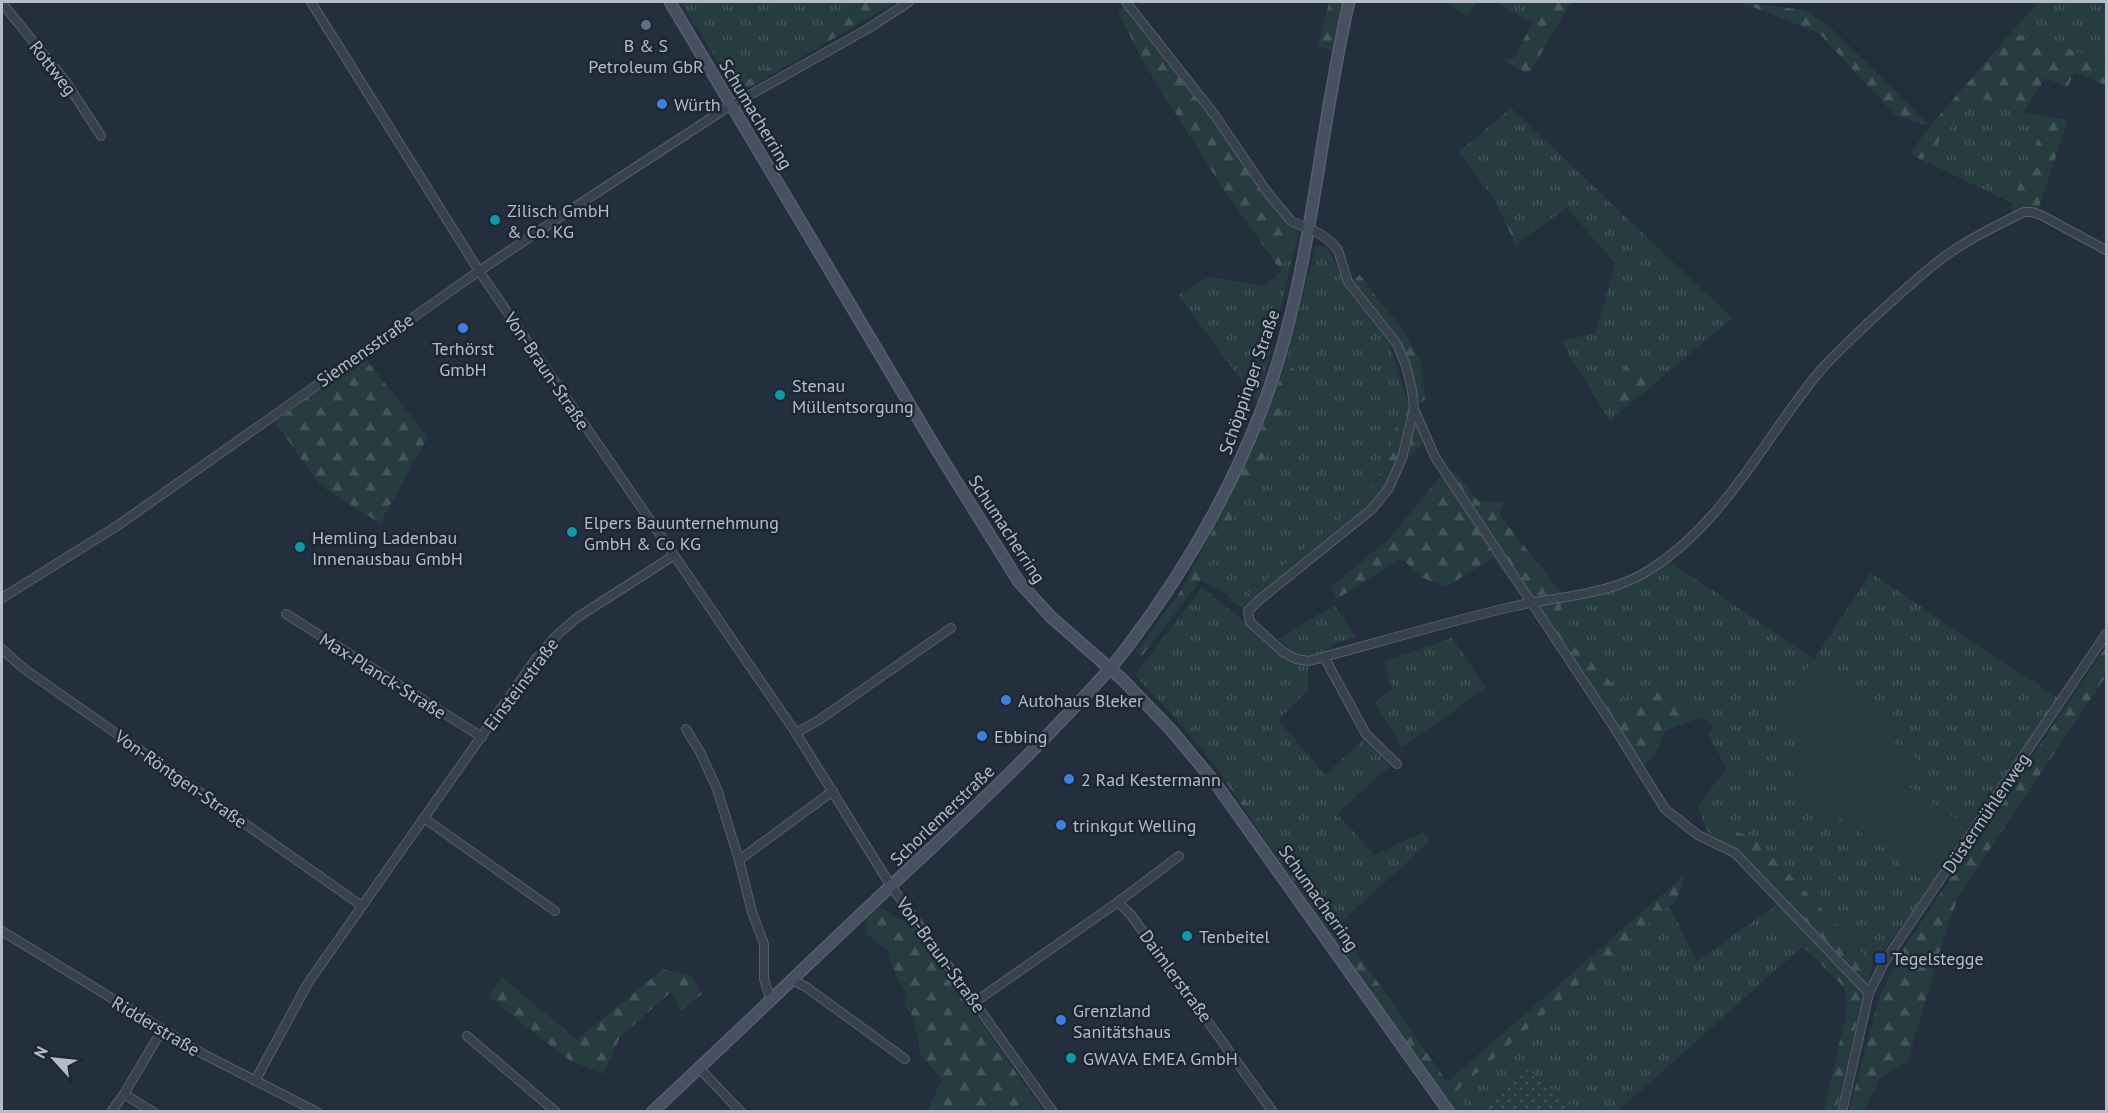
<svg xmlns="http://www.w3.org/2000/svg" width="2108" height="1113" viewBox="0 0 2108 1113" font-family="'PT Sans',sans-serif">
<defs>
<pattern id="grass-tufts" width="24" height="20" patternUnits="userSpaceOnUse" patternTransform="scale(1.5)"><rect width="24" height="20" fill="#263c3f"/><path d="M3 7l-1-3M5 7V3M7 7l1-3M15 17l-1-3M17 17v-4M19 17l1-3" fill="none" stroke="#435659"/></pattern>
<pattern id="forest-firs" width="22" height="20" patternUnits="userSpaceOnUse" patternTransform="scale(1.5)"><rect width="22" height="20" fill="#263c3f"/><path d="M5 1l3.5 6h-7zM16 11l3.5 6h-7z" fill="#435659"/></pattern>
<pattern id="garden-dots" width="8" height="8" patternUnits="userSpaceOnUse" patternTransform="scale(1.5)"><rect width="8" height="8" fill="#263c3f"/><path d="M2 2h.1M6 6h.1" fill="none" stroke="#435659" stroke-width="1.8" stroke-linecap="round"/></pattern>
</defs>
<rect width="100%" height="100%" fill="#242f3e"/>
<g fill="url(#grass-tufts)">
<path d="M680,2H854L857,7L826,35L734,87Z"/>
<path d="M1445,2H1477L1468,16Z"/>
<path d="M1495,2H1543L1532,23Z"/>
<path d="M2039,2H2106V63L2051,42L2011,33Z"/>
<path d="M1978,96L2023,113L2047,117L2012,203L1922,160Z"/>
<path d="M1511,108L1732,318L1654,384L1628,361L1616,384L1621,411L1610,421L1561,341L1596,333L1615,263L1567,208L1521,240L1495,200L1458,152Z"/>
<path d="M1299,230L1262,388L1257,401L1178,295L1209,277L1265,286L1281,271Z"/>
<path d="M1316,246H1327L1347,289L1389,343L1409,406L1401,407L1387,463L1363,501L1236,604L1225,594L1228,587L1206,568L1267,454L1296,371L1286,363Z"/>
<path d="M1669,561L1814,659L1871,573L2058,698L1968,828L1904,783L1892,742L1905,723L1814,660L1774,714L1810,738L1790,771L1804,779L1798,789L1901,858L1898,863L1932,886L1873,965L1798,883L1751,836L1704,823L1698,805L1727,769L1708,734L1714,725L1701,717L1671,685L1624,703L1561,611V602L1627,585Z"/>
<path d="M1202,587L1286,657L1296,664L1308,666V691L1278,720L1325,775L1364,739L1390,766L1337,814L1375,855L1423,832L1430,841L1338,925L1186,720L1180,723L1135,675Z"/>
<path d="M1334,605L1356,637L1333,644L1323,655C1297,658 1297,656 1278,639Z"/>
<path d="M1452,638L1486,688L1402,748L1375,703L1392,689L1384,661Z"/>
<path d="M1669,906L1697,961L1772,908L1803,946L1618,1111H1578L1528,1070L1481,1111H1468L1455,1091Z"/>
</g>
<g fill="url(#forest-firs)">
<path d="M854,2H896L738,94L734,88L826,35L857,8Z"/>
<path d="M1129,2H1132L1183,66L1276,211L1299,230L1281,271L1220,184L1142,60L1118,11Z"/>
<path d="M1329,2H1343L1331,51L1318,46Z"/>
<path d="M1543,2H1571L1529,74L1502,60L1514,58Z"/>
<path d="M1740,2L1804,10L1827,24L1930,126L2011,33L2051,42L2106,63V85L2074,72L2068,87L2045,78L2023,113L1978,96L1922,160L1910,154L1930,126L1895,115L1819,33Z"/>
<path d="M2047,117L2068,120L2038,210L2013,215L2012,203Z"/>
<path d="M1495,200L1521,240L1517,248Z"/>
<path d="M1360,275L1380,302L1403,329L1421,363L1425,402L1419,404L1402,347L1349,279Z"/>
<path d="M363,356L428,437L380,523L321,486L275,422Z"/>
<path d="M1628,361L1654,384L1621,411L1616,384Z"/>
<path d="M1286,363L1296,371L1267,454L1206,567L1228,588L1225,594L1201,580L1142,656L1136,652L1180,592L1218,521L1258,439Z"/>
<path d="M1409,406L1423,432L1422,445L1405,461L1387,488L1357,520L1245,610L1236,604L1363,501L1387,463L1401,407Z"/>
<path d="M1455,472L1478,501L1503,503L1499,514L1561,593V611L1624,702L1671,685L1701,717L1665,731L1655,755L1644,766L1540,608L1520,594L1492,558L1446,587L1421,577L1401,558L1337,599L1331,587L1388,540L1440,477Z"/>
<path d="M2106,647V676L1959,895L1945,934L1908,1061L1880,1078L1864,1111H1849L1879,998L1903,949Z"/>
<path d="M1186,720L1338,925L1447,1082L1685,875L1677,899L1456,1091L1468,1111H1452L1217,769L1180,723Z"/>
<path d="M1704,823L1751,836L1798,883L1873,965C1857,1013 1848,1063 1836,1111H1824L1847,1010L1845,988L1803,946L1772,908L1785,897L1744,858L1709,833Z"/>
<path d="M879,907C892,913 896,920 911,923L1043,1111H927L942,1079L920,1054C921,1042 914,1032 915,1020L904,1003L908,995C902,987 887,958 888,950L866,934L867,915Z"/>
<path d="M663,969L692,976L702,994L681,1011L671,992L620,1037L603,1074L569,1060L489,997L502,977L577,1040Z"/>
</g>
<path fill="#263c3f" d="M1814,659L1906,723L1892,742L1918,760L1904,783L1968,828L1932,886L1898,863L1900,858L1798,790L1803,779L1790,771L1810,738L1774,714Z"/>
<path fill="url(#garden-dots)" d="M1528,1070L1578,1111H1481Z"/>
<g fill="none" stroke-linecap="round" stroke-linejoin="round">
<g stroke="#565f6c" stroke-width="10">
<g id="minor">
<path d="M311,2L479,271L796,733L891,886L1053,1112"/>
<path d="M1126,2L1214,114L1267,192L1291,221L1320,234L1331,242L1338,250L1348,282L1397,344L1406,366L1412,390L1414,409L1435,457L1614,727L1665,809L1698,835L1735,853L1869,993"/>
<path d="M2,3L66,82L101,136"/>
<path d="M1414,409L1402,458L1389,488L1372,509L1258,601L1248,611L1250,622L1283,652L1296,659L1309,661C1376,643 1443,623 1511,607C1557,596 1610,596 1651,569C1724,522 1762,443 1815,377C1831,357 1851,340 1869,322C1895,299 1920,274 1948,254C1972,237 1998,225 2024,212H2032L2041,215L2106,250"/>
<path d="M2,598L117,526L479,271L581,203L725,109L869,28L909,2"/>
<path d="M286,614L482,737"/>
<path d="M2,649L23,668L362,906"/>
<path d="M1324,657L1366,734L1397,764"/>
<path d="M686,729L700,752L717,789L739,860L752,912L764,944V979L771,1001"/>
<path d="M796,733L819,720L951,628"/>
<path d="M424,818L555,911"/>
<path d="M739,860L833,791"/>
<path d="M1118,902L1131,915L1273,1112"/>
<path d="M2,931L203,1054L317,1112"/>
<path d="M792,980L806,987L905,1059"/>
<path d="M975,1002L1118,902L1179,856"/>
<path d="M467,1036L556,1112"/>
<path d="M699,1068L741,1112"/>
<path d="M255,1081L308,983L535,660L558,634L578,617L673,556"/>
<path d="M111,1112L124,1094"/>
<path d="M153,1112L124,1094L162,1030"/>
<path d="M1842,1112L1869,993L1885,961L2106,634"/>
</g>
</g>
<g stroke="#565f6c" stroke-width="13">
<g id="secondary">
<path d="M670,2L938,452L1019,582L1051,617L1124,681L1172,731L1216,784L1449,1112"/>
<path d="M652,1112C734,1036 814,958 895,882C952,829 1008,777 1061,721C1083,698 1106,675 1125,650C1180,578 1227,498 1260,414C1312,280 1317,139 1349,2"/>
</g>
</g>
<use href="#minor" stroke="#38414e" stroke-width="8"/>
<use href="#secondary" stroke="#465061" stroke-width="10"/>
</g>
<circle fill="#5c6f8a" stroke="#1d2633" stroke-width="2" cx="646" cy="25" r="6"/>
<g fill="#3f7fe0" stroke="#1d2633" stroke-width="2">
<circle cx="662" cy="104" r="6"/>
<circle cx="463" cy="328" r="6"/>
<circle cx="1006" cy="700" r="6"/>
<circle cx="982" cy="736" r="6"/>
<circle cx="1069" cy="779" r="6"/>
<circle cx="1061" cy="825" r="6"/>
<circle cx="1061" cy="1020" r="6"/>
</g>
<g fill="#0f9aa8" stroke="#1d2633" stroke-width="2">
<circle cx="495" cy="220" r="6"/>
<circle cx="780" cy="395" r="6"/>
<circle cx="572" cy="532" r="6"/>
<circle cx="300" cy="547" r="6"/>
<circle cx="1187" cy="936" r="6"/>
<circle cx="1071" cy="1058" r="6"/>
</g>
<rect fill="#1a4fb4" stroke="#1d2633" stroke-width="2" x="1874" y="952" width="12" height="12" rx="3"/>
<g text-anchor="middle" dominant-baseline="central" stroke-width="5" stroke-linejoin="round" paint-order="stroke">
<g font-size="18" fill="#b4bcc9" stroke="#1d2633" text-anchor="start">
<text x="646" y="45" text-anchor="middle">B &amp; S<tspan x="646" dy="21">Petroleum GbR</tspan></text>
<text x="674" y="104">Würth</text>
<text x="507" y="210">Zilisch GmbH<tspan x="507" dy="21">&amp; Co. KG</tspan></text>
<text x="463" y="348" text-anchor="middle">Terhörst<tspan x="463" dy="21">GmbH</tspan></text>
<text x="792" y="385">Stenau<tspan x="792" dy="21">Müllentsorgung</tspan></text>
<text x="584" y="522">Elpers Bauunternehmung<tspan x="584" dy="21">GmbH &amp; Co KG</tspan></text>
<text x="312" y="537">Hemling Ladenbau<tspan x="312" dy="21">Innenausbau GmbH</tspan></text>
<text x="1018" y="700">Autohaus Bleker</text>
<text x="994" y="736">Ebbing</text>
<text x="1081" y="779">2 Rad Kestermann</text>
<text x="1073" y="825">trinkgut Welling</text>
<text x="1199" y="936">Tenbeitel</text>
<text x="1892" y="958">Tegelstegge</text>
<text x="1073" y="1010">Grenzland<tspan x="1073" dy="21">Sanitätshaus</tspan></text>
<text x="1083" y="1058">GWAVA EMEA GmbH</text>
</g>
<g font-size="18" fill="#b4bcc9" stroke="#1d2633">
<text transform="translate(53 68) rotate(52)">Rottweg</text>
<text transform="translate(756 114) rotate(59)">Schumacherring</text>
<text transform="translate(365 350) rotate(-35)">Siemensstraße</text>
<text transform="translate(547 371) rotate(56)">Von-Braun-Straße</text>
<text transform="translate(1249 382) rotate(-71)">Schöppinger Straße</text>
<text transform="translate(1007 529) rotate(57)">Schumacherring</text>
<text transform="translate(383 676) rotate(32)">Max-Planck-Straße</text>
<text transform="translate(521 684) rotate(-53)">Einsteinstraße</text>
<text transform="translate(181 779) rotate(35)">Von-Röntgen-Straße</text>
<text transform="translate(1986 813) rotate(-56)">Düstermühlenweg</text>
<text transform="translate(942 815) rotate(-44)">Schorlemerstraße</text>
<text transform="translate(1319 898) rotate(55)">Schumacherring</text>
<text transform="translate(941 955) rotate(54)">Von-Braun-Straße</text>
<text transform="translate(1176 976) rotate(54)">Daimlerstraße</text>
<text transform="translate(156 1026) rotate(31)">Ridderstraße</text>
</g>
</g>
<rect width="2108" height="1113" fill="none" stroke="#b4bcc9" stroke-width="6"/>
<g transform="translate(54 1059) rotate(297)" stroke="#1d2633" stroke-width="4.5" paint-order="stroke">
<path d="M0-4.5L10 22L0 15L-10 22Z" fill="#b4bcc9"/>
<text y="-9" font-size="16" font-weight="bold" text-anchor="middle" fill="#b4bcc9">N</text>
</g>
</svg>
